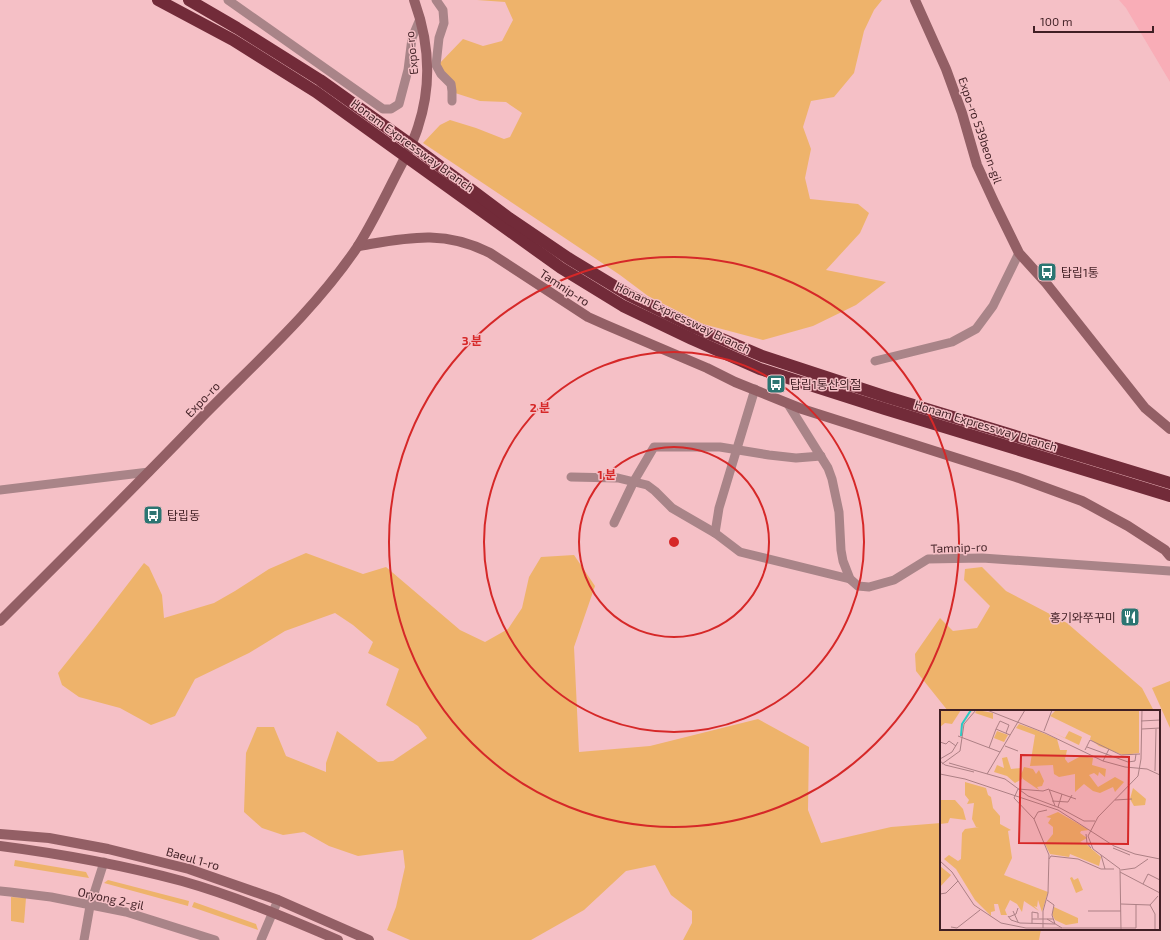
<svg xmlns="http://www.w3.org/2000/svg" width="1170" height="940" viewBox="0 0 1170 940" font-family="'Exo 2','Noto Sans KR',sans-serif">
<rect width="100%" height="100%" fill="#f5c0c6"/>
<path fill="#f9adb7" d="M1119,0H1170V82L1126,8Z"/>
<g fill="#eeb36b">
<path d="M477,0H882L874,10L864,31L854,73L834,97L811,101L803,127L811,149L805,178L810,199L858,204L869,213L860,233L826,270L886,282L856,305L813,326L763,340L703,324L648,296L620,275L423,143L440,125L450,120L476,128L504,139L510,137L522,113L506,102L480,101L452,92L438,65L463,39L483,46L502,41L513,20L505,2Z"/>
<path d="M306,553L363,574L386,567L460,630L485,642L508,629L522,608L529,577L541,557L574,555L595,586L574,647L579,752L650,746L758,719L809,747L808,810L821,843L891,827L941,823V929H1041L1039,940H683L692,923V911L671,895L655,865L626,871L584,910L531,940H410L387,930L396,907L405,867L403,850L358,856L329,846L304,832L283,835L262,828L244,812L246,753L257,727H274L286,756L326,772V763L337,731L378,762L393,761L427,738L418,726L386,705L399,669L368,653L373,642L353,625L335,613L285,631L249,653L195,679L175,716L151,725L120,708L79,697L62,685L58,673L94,628L144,563L149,567L162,595L164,618L214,603L235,591L269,569Z"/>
<path d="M982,567L1006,591L1067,623L1142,688L1154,711H948L916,671L915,654L940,618L953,631L977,628L990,606L964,580L965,569Z"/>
<path d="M1170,681V728L1152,688Z"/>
<path d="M15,860L86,872L89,878L14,866Z"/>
<path d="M108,880L189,901L188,906L104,883Z"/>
<path d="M11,897L26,898L24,923L11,921Z"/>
<path d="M194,902L256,924L258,930L192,907Z"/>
</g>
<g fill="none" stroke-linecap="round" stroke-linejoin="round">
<g stroke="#a98488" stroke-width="9">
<path d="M228,0L383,109H391L399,104L408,70L412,38L420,19"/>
<path d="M436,0L443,10L444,23L439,38L436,65L441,74L451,84L452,91V101"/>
<path d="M875,361L952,342L976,329L993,306L1019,253"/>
<path d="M788,404L828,468L832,479L839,512L841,550L843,561L850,579L858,586L869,587L894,580L928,559L982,558L1170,571"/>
<path d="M571,477L618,478L647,485L655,491L672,508L715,533L740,552L850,579"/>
<path d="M0,490L149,472"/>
<path d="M614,523L634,481L654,447H720L769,455L796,458L821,456"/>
<path d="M715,533L719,508L755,389"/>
<path d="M0,891L10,892L51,897L126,912L215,940"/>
<path d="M84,940L90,906L104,862"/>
<path d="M261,940L278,900"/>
</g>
<g stroke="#935f65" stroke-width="10">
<path d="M915,0L946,69L962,113L977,165L995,204L1019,253L1046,283L1145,408L1170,429"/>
<path d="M358,246C407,238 443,229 490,253L588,317L606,325L707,368L735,382L802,409L1016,477L1082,501L1128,526L1165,550L1170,556"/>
<path d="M0,621C68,553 136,486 202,417C256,362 315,310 358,246C371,225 382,203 393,181C401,165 413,144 418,127C432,85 429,41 414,0"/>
<path d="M0,834L49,838L108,849L189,869L278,900L369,940"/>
<path d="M0,846C62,854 122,865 182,881C235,896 287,918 338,940"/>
</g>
<g stroke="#722b39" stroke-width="12">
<path d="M158,0L233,40L316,92L561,268L623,306L692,339L760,369L885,409L1170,496"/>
<path d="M189,0L237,28L320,80L417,149L509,218L568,258L629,295L696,328L762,356L887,397L1170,483"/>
</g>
</g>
<g fill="none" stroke="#d62828" stroke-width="2">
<circle cx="674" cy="542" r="95"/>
<circle cx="674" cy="542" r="190"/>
<circle cx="674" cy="542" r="285"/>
</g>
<defs>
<g id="bus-square" transform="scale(1)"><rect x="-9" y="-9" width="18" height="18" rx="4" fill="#2c7572" stroke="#f5c0c6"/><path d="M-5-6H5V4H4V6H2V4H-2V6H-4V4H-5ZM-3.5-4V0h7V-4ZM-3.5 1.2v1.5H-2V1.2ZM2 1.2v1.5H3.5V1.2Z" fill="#fff"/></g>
<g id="restaurant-square" transform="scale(1)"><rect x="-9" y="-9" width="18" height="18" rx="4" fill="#2c7572" stroke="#f5c0c6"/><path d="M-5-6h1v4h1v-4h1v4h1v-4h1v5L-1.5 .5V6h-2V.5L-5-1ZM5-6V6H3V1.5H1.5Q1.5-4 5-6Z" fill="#fff"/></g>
</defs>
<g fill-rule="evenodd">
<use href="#bus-square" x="1047" y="272"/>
<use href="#bus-square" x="776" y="384"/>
<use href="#bus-square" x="153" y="515"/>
<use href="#restaurant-square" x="1130" y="617"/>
</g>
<g text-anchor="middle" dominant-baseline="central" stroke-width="3" stroke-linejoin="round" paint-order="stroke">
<g font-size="12" fill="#401f24" stroke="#f5c0c6">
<text transform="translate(411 53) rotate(-96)">Expo-ro</text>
<text transform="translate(981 130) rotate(71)">Expo-ro 539beon-gil</text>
<text transform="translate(413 145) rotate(36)">Honam Expressway Branch</text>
<text transform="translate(565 287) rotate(33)">Tamnip-ro</text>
<text transform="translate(683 317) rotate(26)">Honam Expressway Branch</text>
<text transform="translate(202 399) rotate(-46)">Expo-ro</text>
<text transform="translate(986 425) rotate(17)">Honam Expressway Branch</text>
<text transform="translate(959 547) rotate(-2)">Tamnip-ro</text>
<text transform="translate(193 858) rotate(16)">Baeul 1-ro</text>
<text transform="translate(111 898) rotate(12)">Oryong 2-gil</text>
</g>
<g font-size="12" fill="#401f24" stroke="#f5c0c6" text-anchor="start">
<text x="1061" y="272">탑립1통</text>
<text x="790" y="384">탑립1통산의절</text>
<text x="167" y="515">탑립동</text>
<text x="1116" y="617" text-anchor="end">홍기와쭈꾸미</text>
</g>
</g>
<g transform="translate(940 710)">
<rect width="220" height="220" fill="#f5c0c6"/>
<path d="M0,0H21L12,14L5,13L0,17ZM37,0L53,3V9L35,3ZM116,0H199V43L183,45L159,36L150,29L151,26L110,6ZM79,14L96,20L95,23L96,20L117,29L120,40H127L125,49L128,53L141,46L153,48L152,55L166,59L165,67L159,62L158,66L154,63L149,65L158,77L175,67L184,72L175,82L173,77L160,83L153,81L144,74L135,82V64L119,67L114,64L113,55L90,56L95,25L76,18ZM106,19L125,28L129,21L142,27L139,35L145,38ZM57,21L68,25L64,32L54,28ZM67,47L71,59L81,58L82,69L75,73L67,66L54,62L57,55L64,58L62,48ZM84,57L93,59L96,64L99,60L104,71L102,76L97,77L99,80L83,69L81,65ZM25,72L46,78L48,85L51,87L53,98L60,106V114L71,120L68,121L72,148L64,165L108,182L102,202L98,190L97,197L94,196L99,201L84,191L82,202L77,194L70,190L65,200L67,205H61L58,194H54L55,201L51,202V206L35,190L16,159L4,149L9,145L18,151L21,149L22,123L25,119L39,117H36L32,109L34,93L27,94L29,90L25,85ZM193,78L206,89L205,95L194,96L190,89ZM0,90H15L23,99L26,110L10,108L8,113L0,114ZM118,102L149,120L141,121L140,123L147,128L140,132L146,134L161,147L159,156L130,144L129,147L110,144L105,134L113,124V117L108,113L111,108L106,107ZM0,156L11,165L0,177ZM132,167L134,170L138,168L143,180L136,183L130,168ZM114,197L138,208V213L126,215L115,210L112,204Z" fill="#eeb36b"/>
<path fill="none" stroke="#29c9c3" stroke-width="2" d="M21,26L22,14L31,0"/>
<path fill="none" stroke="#ad8085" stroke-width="1" d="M47,0L105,23L163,51L185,57L207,59L220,65M201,11L220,10M56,19L60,11L69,15L66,23M202,19L220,18M104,21L112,0M18,26L60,42M0,32L6,34L9,31L16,36M65,36L78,41M147,37L188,52L195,51L196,44M49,38L56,19L70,25M145,40L150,30L181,45L200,44M0,49L12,42L18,32M0,51L5,55L34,62M163,51L169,39M9,53L65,69L88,86L120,98L144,111H155M2,54L20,41L24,14L36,0M215,61L216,19M0,64L25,69L118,100L174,136L195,144L220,149M47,64L85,0M110,80L136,89M175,90L192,89M112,91L128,92L132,85M118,97L122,84M94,109L98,102L107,100M146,124L147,133L151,138M173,138L190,145M161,145L165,159M109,149L111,146L138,149L161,159H174M0,151L12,162L34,195L61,213L86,218H196M181,160L195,158L208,149M180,162L220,183M203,174L208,164L220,170M0,184L6,183L18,171M107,190L114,195L112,205L115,214M181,194L210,195L215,204V220M210,195L218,186M73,201L78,212M148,201H181M68,206L71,210L80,213L115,214M69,207L76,204L78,198M92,209H113M107,209L122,218M92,214V202L98,203V208M11,217L17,218L40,200M103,218V201L108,183L109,145L94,109L74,88L78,79L103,81L109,79L115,96M196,218V194M181,220L180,159L153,139L148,126L158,107L198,66L201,49L202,0"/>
<path fill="#d62828" fill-opacity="0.15" stroke="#d62828" stroke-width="2" d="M81,45L189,47L188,134L79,133Z"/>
<rect width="220" height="220" fill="none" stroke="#401f24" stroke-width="2"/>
</g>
<circle cx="674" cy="542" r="6" fill="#d62828" stroke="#f5c0c6" stroke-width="2"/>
<g font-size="12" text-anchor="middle" font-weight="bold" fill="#d62828" stroke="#f5c0c6" stroke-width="3" stroke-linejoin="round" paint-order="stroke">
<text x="472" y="345">3 분</text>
<text x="540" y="412">2 분</text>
<text x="607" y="479">1 분</text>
</g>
<path d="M1034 26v6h119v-6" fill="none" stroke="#401f24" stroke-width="2"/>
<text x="1040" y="26" font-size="12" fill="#401f24" stroke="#f5c0c6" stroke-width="3" paint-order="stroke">100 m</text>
</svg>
